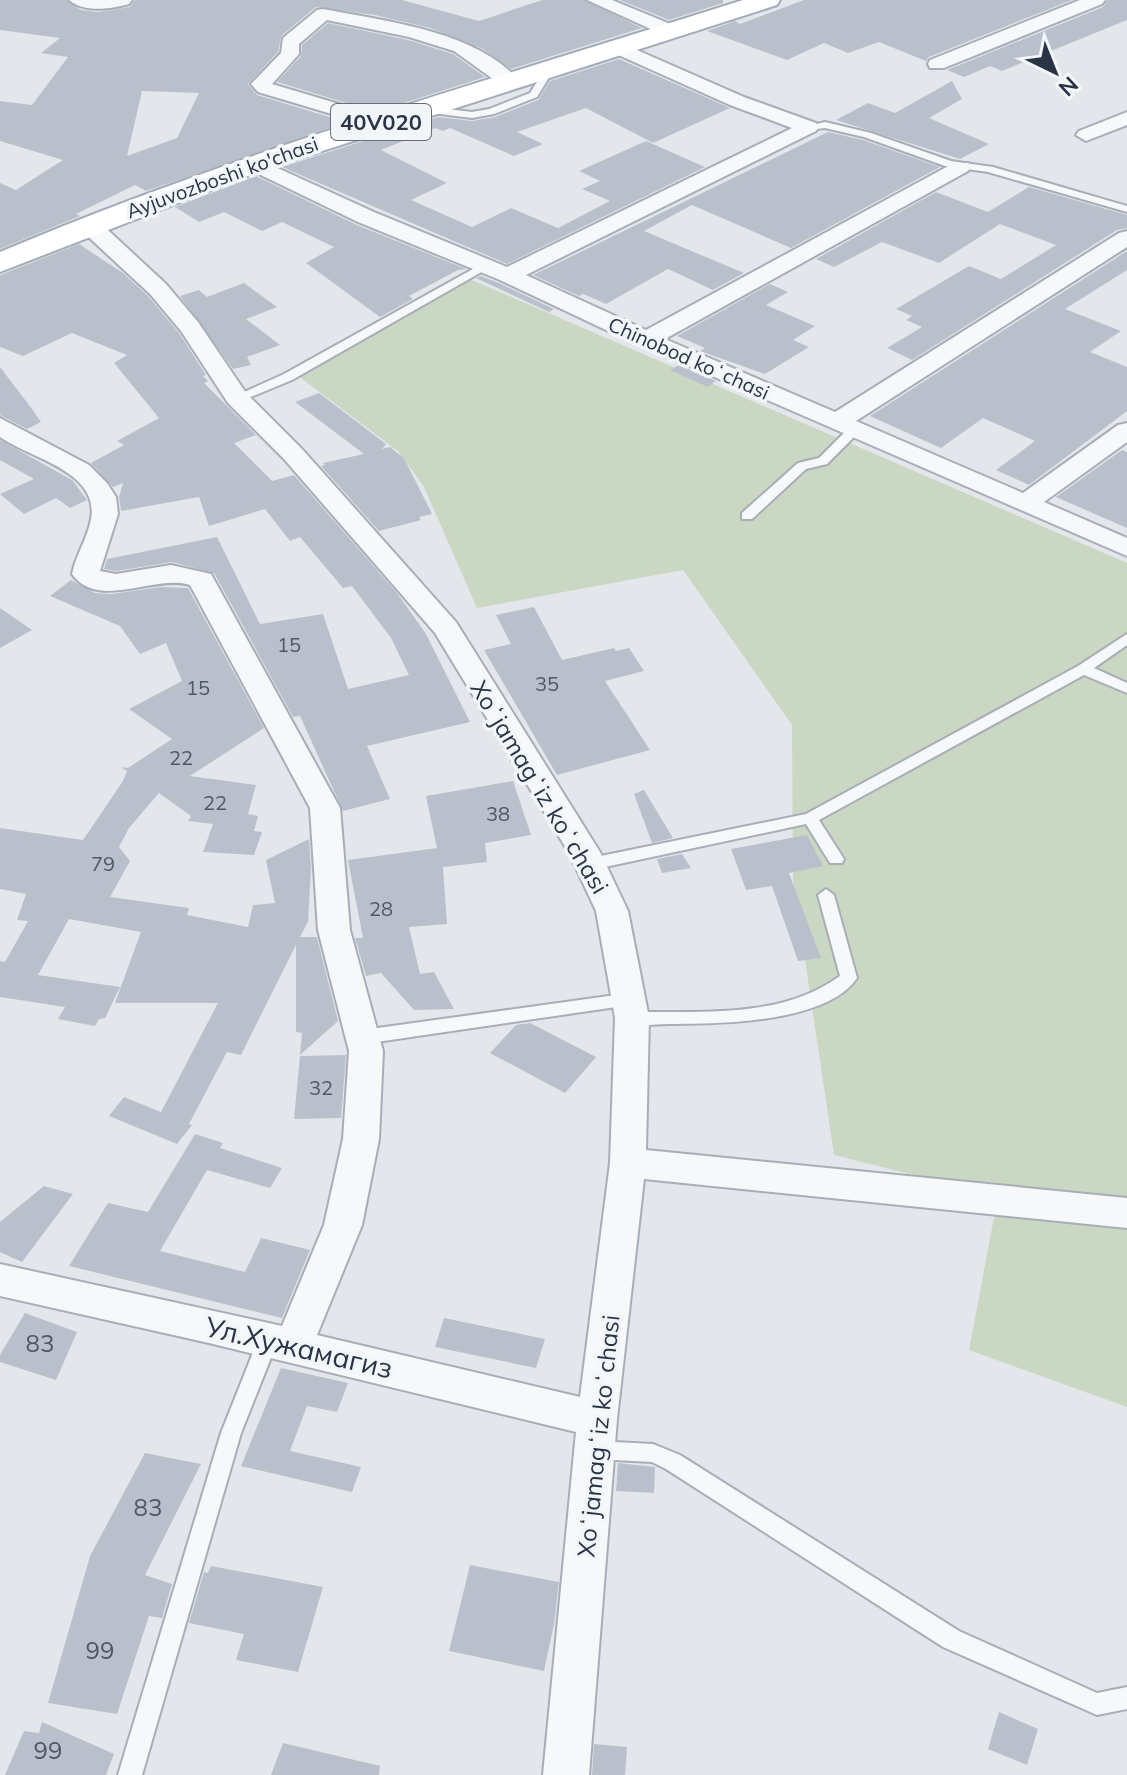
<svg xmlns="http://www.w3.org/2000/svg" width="1127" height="1775" viewBox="0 0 1127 1775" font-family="Mulish,sans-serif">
<rect width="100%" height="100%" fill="#e3e7ec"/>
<path fill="#c9d7c3" d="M465,277L1127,563V1407L969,1350L998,1196L834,1155L793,879L792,725L683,570L477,608L424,487L399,452L297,375Z"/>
<g fill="#bac0cb" fill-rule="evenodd">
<path d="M0,0H66L81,10L98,12L130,7L135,0H402L479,21L542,0H584L642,28L511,69L483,49L430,28L375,15L316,7L281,36L278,52L248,84L257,95L346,122L146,191L135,185L76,214L80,216L0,249V183L16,190L63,160L0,141V101L32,105L68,57L41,53L60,38L0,30ZM142,91L199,93L177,138L127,156Z"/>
<path d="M620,0H723V3L669,20Z"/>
<path d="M804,0H1072L929,57L926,61L879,42L848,53L824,43L787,60L707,31L735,21L740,24Z"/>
<path d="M1108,0H1127V20L1002,71L990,66L964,77L947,70L1103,7Z"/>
<path d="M328,23L408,40L453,54L485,77L376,112L277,82L301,56L302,45Z"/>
<path d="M619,59L730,108L653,143L586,108L517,132L543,144L514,156L450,128L443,131L435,128L381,150L447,183L411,200L472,227L511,208L558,228L610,201L582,189L600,181L579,171L646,141L705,167L507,264L282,167L438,117L472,121L495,117L538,100L550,81Z"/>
<path d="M952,81L962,99L929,118L989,144L960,159L836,120L868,103L895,113Z"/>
<path d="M828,132L863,140L940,167L791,248L692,205L644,231L744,273L713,290L668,269L606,304L583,294L579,296L533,275Z"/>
<path d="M256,176L357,225L466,269L458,270L409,296L413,299L380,317L306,263L334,247L282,222L262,231L224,212L199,222L175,207Z"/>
<path d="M1029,187L1127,215V228L1117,230L912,360L887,348L922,327L906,320L912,316L896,309L969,266L1001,279L1056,245L1000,224L939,263L882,242L834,267L816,259L936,192L988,212Z"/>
<path d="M79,244L123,273L148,296L179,333L206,375L203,376L208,381L204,383L256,435L234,443L272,481L294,475L397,593L426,634L470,722L367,746L390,799L343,811L300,716L293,717L214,573L172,562L116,571L104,569L107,559L217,537L260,624L323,614L348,689L409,675L391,638L352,586L343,588L300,537L290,541L265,509L209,526L199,497L121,511L119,497L123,483L113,487L91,463L124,445L117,441L159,418L114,363L127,355L72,333L23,356L0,347V275Z"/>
<path d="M1127,251V270L1065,309L1121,331L1090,352L1127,367V411L1029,485L996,470L1035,441L983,418L941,448L870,416Z"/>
<path d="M481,276L499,283L554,309L549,312L476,278Z"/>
<path d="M244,283L277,307L246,319L280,345L247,357L251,365L233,369L180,296L199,290L207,297Z"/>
<path d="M770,284L788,292L766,305L815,326L793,340L809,347L765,374L700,351L705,348L677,336Z"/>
<path d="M679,365L716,381L708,387L670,370Z"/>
<path d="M0,367L32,409L41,422L27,429L0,415Z"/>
<path d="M319,393L386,444L382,449L390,447L404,458L432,514L419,517L421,520L379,531L321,466L325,465L323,463L364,454L295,402Z"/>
<path d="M0,440L72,480L87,500L70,508L56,498L24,514L0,494L34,479L0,460Z"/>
<path d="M1122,450L1127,452V528L1056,497Z"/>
<path d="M71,580L95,593L111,594L161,587L188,588L264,728L190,776L256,785L248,814L258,816L254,831L262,832L254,855L203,852L213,824L188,821L191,816L159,793L129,828L119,847L130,861L110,897L189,908L187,915L248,927L253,905L275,903L266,860L309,839L311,869L308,922L300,937H317L338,1021L300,1055L302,1033L296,1032V945L241,1055L227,1052L189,1124L192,1125L177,1144L109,1116L124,1097L161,1112L218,1003H115L141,932L69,919L38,975L120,987L105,1018L99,1019L95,1026L58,1019L65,1007L0,997V961L5,962L28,921L17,920L26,894L0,889V828L83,840L123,781L127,771L121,767L128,768L172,739L129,709L182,681L166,643L140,654L120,626L50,596Z"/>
<path d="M534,607L562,660L614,648L616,651L629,648L644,671L605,681L650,750L557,775L484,650L511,644L496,615Z"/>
<path d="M0,608L32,630L0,648Z"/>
<path d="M513,781L531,835L485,843L487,862L443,867L447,924L409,927L420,974L434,972L454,1009L414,1010L381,973L366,976L355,938H363L348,860L437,848L426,796Z"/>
<path d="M644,790L673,838L652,843L634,794Z"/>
<path d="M807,835L823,866L789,873L821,958L798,961L772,886L746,890L731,849Z"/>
<path d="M682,854L691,868L662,873L657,859Z"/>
<path d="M530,1023L596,1057L565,1093L490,1053L516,1025Z"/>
<path d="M346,1055L341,1118L294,1119L300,1056Z"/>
<path d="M195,1134L223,1143L220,1148L282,1168L270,1188L207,1170L160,1251L245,1272L261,1238L310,1250L282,1318L69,1266L108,1203L148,1212Z"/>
<path d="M44,1186L73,1194L22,1262L0,1252V1222Z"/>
<path d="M25,1313L77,1332L56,1380L0,1362V1355Z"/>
<path d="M444,1318L545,1339L536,1368L435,1347Z"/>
<path d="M281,1368L348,1383L337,1412L307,1406L290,1451L361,1467L352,1492L241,1466Z"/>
<path d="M145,1453L201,1464L145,1575L172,1584L162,1618L149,1616L117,1714L48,1703L90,1556Z"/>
<path d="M618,1463L655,1467L654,1493L616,1491Z"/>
<path d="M470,1565L559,1582L554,1624L544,1671L449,1651Z"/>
<path d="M211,1566L323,1587L298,1672L236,1660L244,1634L189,1623L204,1572L208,1573Z"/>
<path d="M999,1712L1038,1729L1027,1765L988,1749Z"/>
<path d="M42,1722L114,1754L106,1775H5L24,1731L39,1733Z"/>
<path d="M283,1743L380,1766L379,1775H271Z"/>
<path d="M594,1744L627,1747L625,1775H592Z"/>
</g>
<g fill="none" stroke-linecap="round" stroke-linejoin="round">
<g stroke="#a7aeb7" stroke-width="4">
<g id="lane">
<path d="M545,69L553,71L537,97L494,114L472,118L424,112L419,109L424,106L472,112L489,109L530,93Z"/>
<path d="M825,122L871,133L951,161L993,167L1127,206V212L988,172L945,166L864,137L825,128L809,130L804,127Z"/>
<path d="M482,264L492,266L292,380L241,401H233L231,398L284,374Z"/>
<path d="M854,426L858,427V433L827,464L806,469L752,519H742V513L798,463L819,458L850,427Z"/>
<path d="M1127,634V645L1094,668L1127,683V693L1084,675L819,820L844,859L842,863H830L806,824L591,870L583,864L591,858L806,814L1078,666Z"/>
<path d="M826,889L834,895L857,978C827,1023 719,1024 669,1024C655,1024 639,1027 626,1023L623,1018L626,1013L632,1012C702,1011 781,1019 840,976L818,895Z"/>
<path d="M630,993L636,995L638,999L636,1003L630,1005L363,1044L357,1042L354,1037L357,1032L363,1030Z"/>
<path d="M268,1332L275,1334L278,1340L241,1433L142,1775H118L221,1433L258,1340L261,1334Z"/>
<path d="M595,1441L653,1444L680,1455L959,1631L1097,1693L1127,1687V1709L1097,1715L943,1647L666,1469L652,1462L595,1459L588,1457L585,1450L588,1443Z"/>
</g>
</g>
<g stroke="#a7aeb7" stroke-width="4">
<g id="street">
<path d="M69,0H132L129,4C111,9 84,13 69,0Z"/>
<path d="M587,0H612L680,28L682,32L680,36H666Z"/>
<path d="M1080,0H1105L1102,4L944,68H930L928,64L930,60Z"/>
<path d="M323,9C385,21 479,31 521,83L511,89L504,87L454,51L409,37L327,20L299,44V54L272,84L386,118L389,122L386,126H372L258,92L251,84L281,53L283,38L317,10Z"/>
<path d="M621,43L744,97L816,123L819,127L816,131L526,275L646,330L954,163H968L971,167L968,171L665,339L835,412L1119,233L1127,231V247L856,421L1023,493L1118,425L1127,423V442L1044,502L1127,538V556L606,330L500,280L358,222L246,168L243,164L253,158L260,160L374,212L507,267L792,128L730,105L614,53L612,49L614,45Z"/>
<path d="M1127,112V125L1086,141L1076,135L1079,131Z"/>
<path d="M89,219L97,220L166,284L198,322L246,393L302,449L456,622L600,852L628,911L649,1018L646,1150L1127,1198V1228L644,1179L617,1419L589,1775H543L576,1432L209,1343L0,1296V1264L282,1326L324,1225L343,1139L349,1051L318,930L310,808L190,585C155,574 98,611 72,574L74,566C79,550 88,536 91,519C100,471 29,458 0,437V418L89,465L107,483L116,497L118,514L100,571L116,574L171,565L211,574L340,808L350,930L383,1051L379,1139L362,1225L317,1335L580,1397L610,1163L615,1018L596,911L569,853L435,633L284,459L228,403L181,331L150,294L81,230L78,225L81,220Z"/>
</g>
</g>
<g stroke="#a1abba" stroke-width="4">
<path id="primary" d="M743,0H780L777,5L263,170L0,272V252C241,150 494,79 743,0Z"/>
</g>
<use href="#lane" fill="#f6f8fa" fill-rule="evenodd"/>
<use href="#street" fill="#f6f8fa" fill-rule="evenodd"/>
<use href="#primary" fill="#fff" fill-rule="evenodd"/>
</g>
<g text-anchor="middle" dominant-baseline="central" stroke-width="7" stroke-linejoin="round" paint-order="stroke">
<g font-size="20" fill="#293447" stroke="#f3f6f9">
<text transform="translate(222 177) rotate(-20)">Ayjuvozboshi ko'chasi</text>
<text transform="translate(689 358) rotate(24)">Chinobod koʻchasi</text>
</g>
<g font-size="20" fill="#4d5768">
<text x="289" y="644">15</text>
<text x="547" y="683">35</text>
<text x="198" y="687">15</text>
<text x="181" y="757">22</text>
<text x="215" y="802">22</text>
<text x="498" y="813">38</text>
<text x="103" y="863">79</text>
<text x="381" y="908">28</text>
<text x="321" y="1087">32</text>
</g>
<rect fill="#f3f6f9" stroke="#666e7c" stroke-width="2" x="331" y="104" width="100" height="36" rx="6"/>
<g font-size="22" font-weight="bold" fill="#293447">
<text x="381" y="122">40V020</text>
</g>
<g font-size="24" fill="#293447" stroke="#f3f6f9">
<text transform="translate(540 787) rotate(59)">Xoʻjamagʻiz koʻchasi</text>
<text transform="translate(598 1436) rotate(-84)">Xoʻjamagʻiz koʻchasi</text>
</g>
<g font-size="24" fill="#4d5768">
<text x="40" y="1343">83</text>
<text x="148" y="1507">83</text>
<text x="100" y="1650">99</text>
<text x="48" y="1750">99</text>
</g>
<g font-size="28" fill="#293447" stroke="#f3f6f9">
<text transform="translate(299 1347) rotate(13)">Ул.Хужамагиз</text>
</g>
</g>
<g transform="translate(1055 72) rotate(137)" stroke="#f3f6f9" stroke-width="6" paint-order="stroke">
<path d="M0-6L14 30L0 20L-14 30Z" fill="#293447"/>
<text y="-12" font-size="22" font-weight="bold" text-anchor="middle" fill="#293447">N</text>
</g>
</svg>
